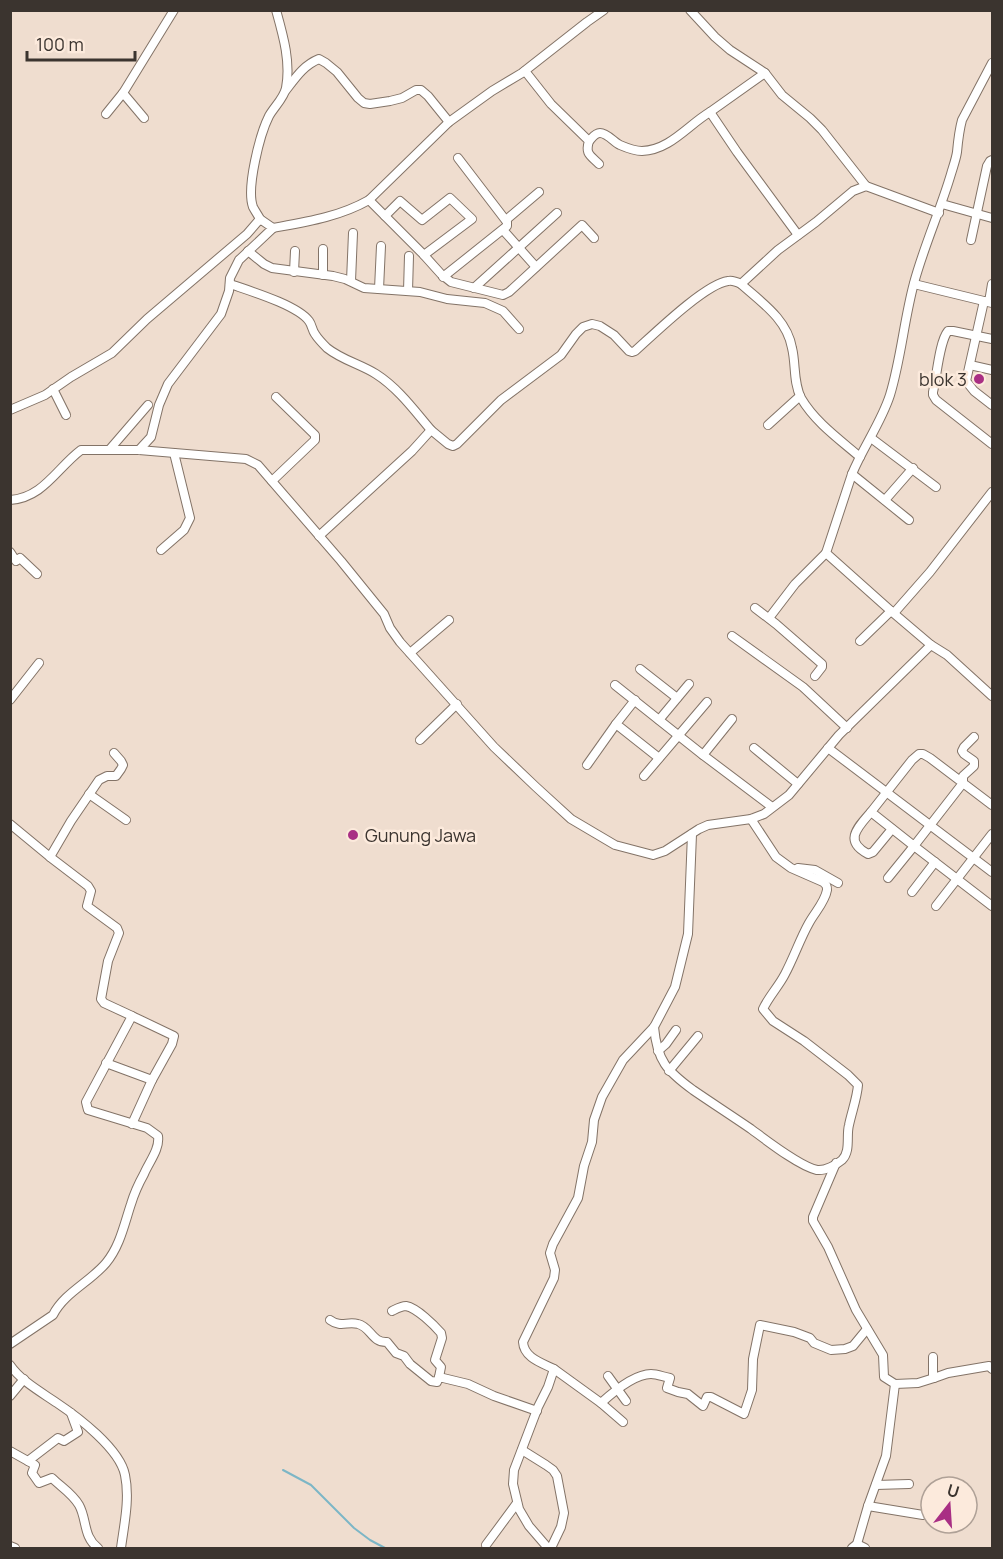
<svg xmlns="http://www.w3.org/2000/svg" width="1003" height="1559" viewBox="0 0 1003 1559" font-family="Manrope,sans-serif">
<rect width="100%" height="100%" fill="#efddcf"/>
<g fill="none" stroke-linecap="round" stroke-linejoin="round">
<path stroke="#7cb6c6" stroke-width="2" d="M283,1470L311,1485L354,1528L370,1540L385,1548"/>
<g stroke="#837367" stroke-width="10">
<g id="street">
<path d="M690,10L715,37L730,50L765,73L782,95L810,118L822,130L866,186"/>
<path d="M992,63L962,120C959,131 958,141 957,152C956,159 953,167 951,174C940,211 924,246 914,283C904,320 901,359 890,395C881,423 863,447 852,474L826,553L891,611L931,645L947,655L992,696"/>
<path d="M525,71L551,104L589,141C585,154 590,155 599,164"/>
<path d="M286,90C296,77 304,65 319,59L326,63L337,72L358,98L364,103L370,104L390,101L402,98L416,90H421L428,96L449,122"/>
<path d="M123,93L144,118"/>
<path d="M710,112L765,73"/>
<path d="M106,114L123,93L174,10"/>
<path d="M589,141C592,138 595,133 600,133C607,133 614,142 620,145C627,148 634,151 642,151C670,150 688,125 710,112L737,152L798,235"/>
<path d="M369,200L423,254L441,274L451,282L503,295L509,292L582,225L594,238"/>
<path d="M942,204L992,218"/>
<path d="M385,216L400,201L422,220L450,198L472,219L424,255"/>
<path d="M260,219C258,215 255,211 253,207C246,188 260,134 269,116C274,107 284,98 286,88C291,62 283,35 276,10"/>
<path d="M506,220L539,192"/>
<path d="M273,228C306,222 339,217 369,200L449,122L492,91L522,73L587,22L604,10"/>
<path d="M503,230L536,267"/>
<path d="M971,240L987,166L990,161L992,160"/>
<path d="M248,251L264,264L272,268L333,276L345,279L364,288L420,292L447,299L485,303L503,311L519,329"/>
<path d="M294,272L295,251"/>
<path d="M323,275V249"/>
<path d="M443,277L507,226V222L458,158"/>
<path d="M351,281L353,233"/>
<path d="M230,284C250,291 297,305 309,321C312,325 312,330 315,334C318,339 323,344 327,348C342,360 360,364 376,374C398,388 414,410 431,430"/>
<path d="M741,284C761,302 787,319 792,348C796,364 793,382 801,398C815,422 839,439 860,457"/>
<path d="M914,284L992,303"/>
<path d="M474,288L557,213"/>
<path d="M379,289L381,246"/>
<path d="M408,291L409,256"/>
<path d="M984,301L966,381L974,391L992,405"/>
<path d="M989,302L992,284"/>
<path d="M992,339L953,331H948C939,342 937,376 933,392V395L936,400L992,444"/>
<path d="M970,365L992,370"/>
<path d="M53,389L66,415"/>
<path d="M10,410L45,395L71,377L112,353L147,319L247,234L260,219L273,228L239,260L230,278L229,291L221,314L168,384L159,405L151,437L139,450"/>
<path d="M768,425L800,396"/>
<path d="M871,438L936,487"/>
<path d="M110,449L148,405"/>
<path d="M852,474L909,520"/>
<path d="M272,481L315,440V435L276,397"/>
<path d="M10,500C43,498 57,468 81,450H139L246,459L258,465L341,561L384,614L390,628L400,642L494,747L536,787L571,819L615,845L653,855L665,851L699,829L708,825L751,819L764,814L789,795L839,735L931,645"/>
<path d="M885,500L913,468"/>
<path d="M319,536L412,451L431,430L448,444L453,446L457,444L501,400L561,355L576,334L583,327L592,324L600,326L614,335L629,351L632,352L635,351C653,335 705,284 728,281C732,280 737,282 741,284L778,250L816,222L853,191L866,186L939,213"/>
<path d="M161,550L184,530L190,518L174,453"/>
<path d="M10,552L16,561L20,558L37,574"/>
<path d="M755,608L776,624L822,664V667L815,676"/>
<path d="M894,613L930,572L992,492"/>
<path d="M769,618L795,584L826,553"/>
<path d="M732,636L803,687L847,728"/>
<path d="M860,641L891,611"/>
<path d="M410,653L449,620"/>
<path d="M640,669L677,698"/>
<path d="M615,685L703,755L772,807"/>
<path d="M10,700L39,663"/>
<path d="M635,700L616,724L659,758"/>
<path d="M659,720L689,684"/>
<path d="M974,737L964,747L962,751L964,754L974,761V766L963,776V783L914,846L871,812L912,760L919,754H923L930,758L992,805"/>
<path d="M420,740L457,704"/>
<path d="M754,748L798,784"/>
<path d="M828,748L992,872"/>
<path d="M703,755L732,719"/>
<path d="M587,765L616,724"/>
<path d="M644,776L707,702"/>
<path d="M89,794L126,820"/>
<path d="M871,812C858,827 843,841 868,854L873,852L892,829"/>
<path d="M10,824L50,857L88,886L91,891L87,906L117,928L119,933L108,961L101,999L104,1003L132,1016L86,1102L88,1110L147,1128L158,1136C160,1149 149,1162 144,1174C139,1183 134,1194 131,1204C124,1225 120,1246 106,1263C90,1282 64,1293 53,1315L10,1344"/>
<path d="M50,857L71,821L99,780L107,776H116L121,769L123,765L121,761L114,753"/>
<path d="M798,868L815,870L838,883"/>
<path d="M888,878L914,846L992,906"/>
<path d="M912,892L935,862"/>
<path d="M936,906L992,834"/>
<path d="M132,1016L174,1036L172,1044L152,1080"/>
<path d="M654,1027C657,1061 667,1071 693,1090C712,1103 732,1116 751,1129C766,1140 799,1166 817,1170C825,1171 836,1165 842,1160C851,1151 846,1136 849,1125C852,1111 857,1098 858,1085L848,1075L804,1041L773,1021L763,1009C769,996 779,986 785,974C794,957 800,939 809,923C815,912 825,902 827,890C827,885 826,885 823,882L791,868L776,857L751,819"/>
<path d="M658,1051L666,1044L676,1030"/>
<path d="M106,1063L152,1080L132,1124"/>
<path d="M669,1071L698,1036"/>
<path d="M836,1163L813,1217V1221L828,1247L856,1310L883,1355L884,1377L895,1384L886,1456L868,1506L857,1544L852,1548"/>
<path d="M392,1311C396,1309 401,1306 406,1306C417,1308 434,1325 441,1333L442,1338L435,1360L441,1367L439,1377"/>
<path d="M330,1320C341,1328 347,1321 358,1324C371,1327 372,1343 387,1342L396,1353L404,1356L410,1364L431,1381L437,1382L439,1377L468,1384L494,1396L537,1411"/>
<path d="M933,1357V1375L934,1378"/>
<path d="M10,1365C21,1381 41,1392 57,1403C78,1417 120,1449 125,1475C130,1499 124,1525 121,1548"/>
<path d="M554,1369L601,1403C612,1393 635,1374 651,1374C657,1374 664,1377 670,1378L667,1388L678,1392L688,1394L703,1406L707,1397H711L744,1414L752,1390L753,1359L760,1325L794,1332L810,1338L814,1343L831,1350L845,1349L853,1346L867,1329"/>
<path d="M608,1376L626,1401"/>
<path d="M895,1384L918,1383L934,1378L948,1373L989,1366L992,1369"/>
<path d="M10,1396L24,1379"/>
<path d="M601,1403L623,1422"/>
<path d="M522,1450L546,1465L553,1470L557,1476L564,1513L561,1527L551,1548"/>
<path d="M10,1451L35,1465L32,1473L39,1483L52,1478C61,1487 72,1493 79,1505C87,1519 83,1537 98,1548"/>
<path d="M28,1461L58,1438L64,1441L78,1432L71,1413"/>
<path d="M876,1485L909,1484"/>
<path d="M868,1506L923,1515"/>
<path d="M857,1544L865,1548"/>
<path d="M486,1545L517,1503"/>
<path d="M10,1546L15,1548"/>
<path d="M548,1548L529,1526L519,1509L513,1484L514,1470L538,1407L548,1387L554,1369C542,1363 524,1358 523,1342L554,1278L555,1270L550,1253L553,1244L578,1198L584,1166L592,1142L594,1120L602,1097L623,1060L654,1027L675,987L688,934L692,834"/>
</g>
</g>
<use href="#street" stroke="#fff" stroke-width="8"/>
</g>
<g fill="#a92f84" stroke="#fceadc" stroke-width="2">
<circle cx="979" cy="379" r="6"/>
<circle cx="353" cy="835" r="6"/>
</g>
<g text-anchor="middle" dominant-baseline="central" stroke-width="5" stroke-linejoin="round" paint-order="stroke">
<g font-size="18" fill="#3b342f" stroke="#fceadc" text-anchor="end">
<text x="967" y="379">blok 3</text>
<text x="365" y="835" text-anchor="start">Gunung Jawa</text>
</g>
</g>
<rect width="1003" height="1559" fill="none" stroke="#3b342f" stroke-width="24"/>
<g transform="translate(949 1505) rotate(17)"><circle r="28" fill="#fceadc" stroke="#afa197" stroke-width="1.5"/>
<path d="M0-4.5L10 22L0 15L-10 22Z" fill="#a92f84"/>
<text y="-9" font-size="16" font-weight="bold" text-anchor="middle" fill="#3b342f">U</text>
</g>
<path d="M27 51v9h108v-9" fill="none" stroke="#3b342f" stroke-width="3"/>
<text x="36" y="51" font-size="18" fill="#3b342f" stroke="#fceadc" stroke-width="4.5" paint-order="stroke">100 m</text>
</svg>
